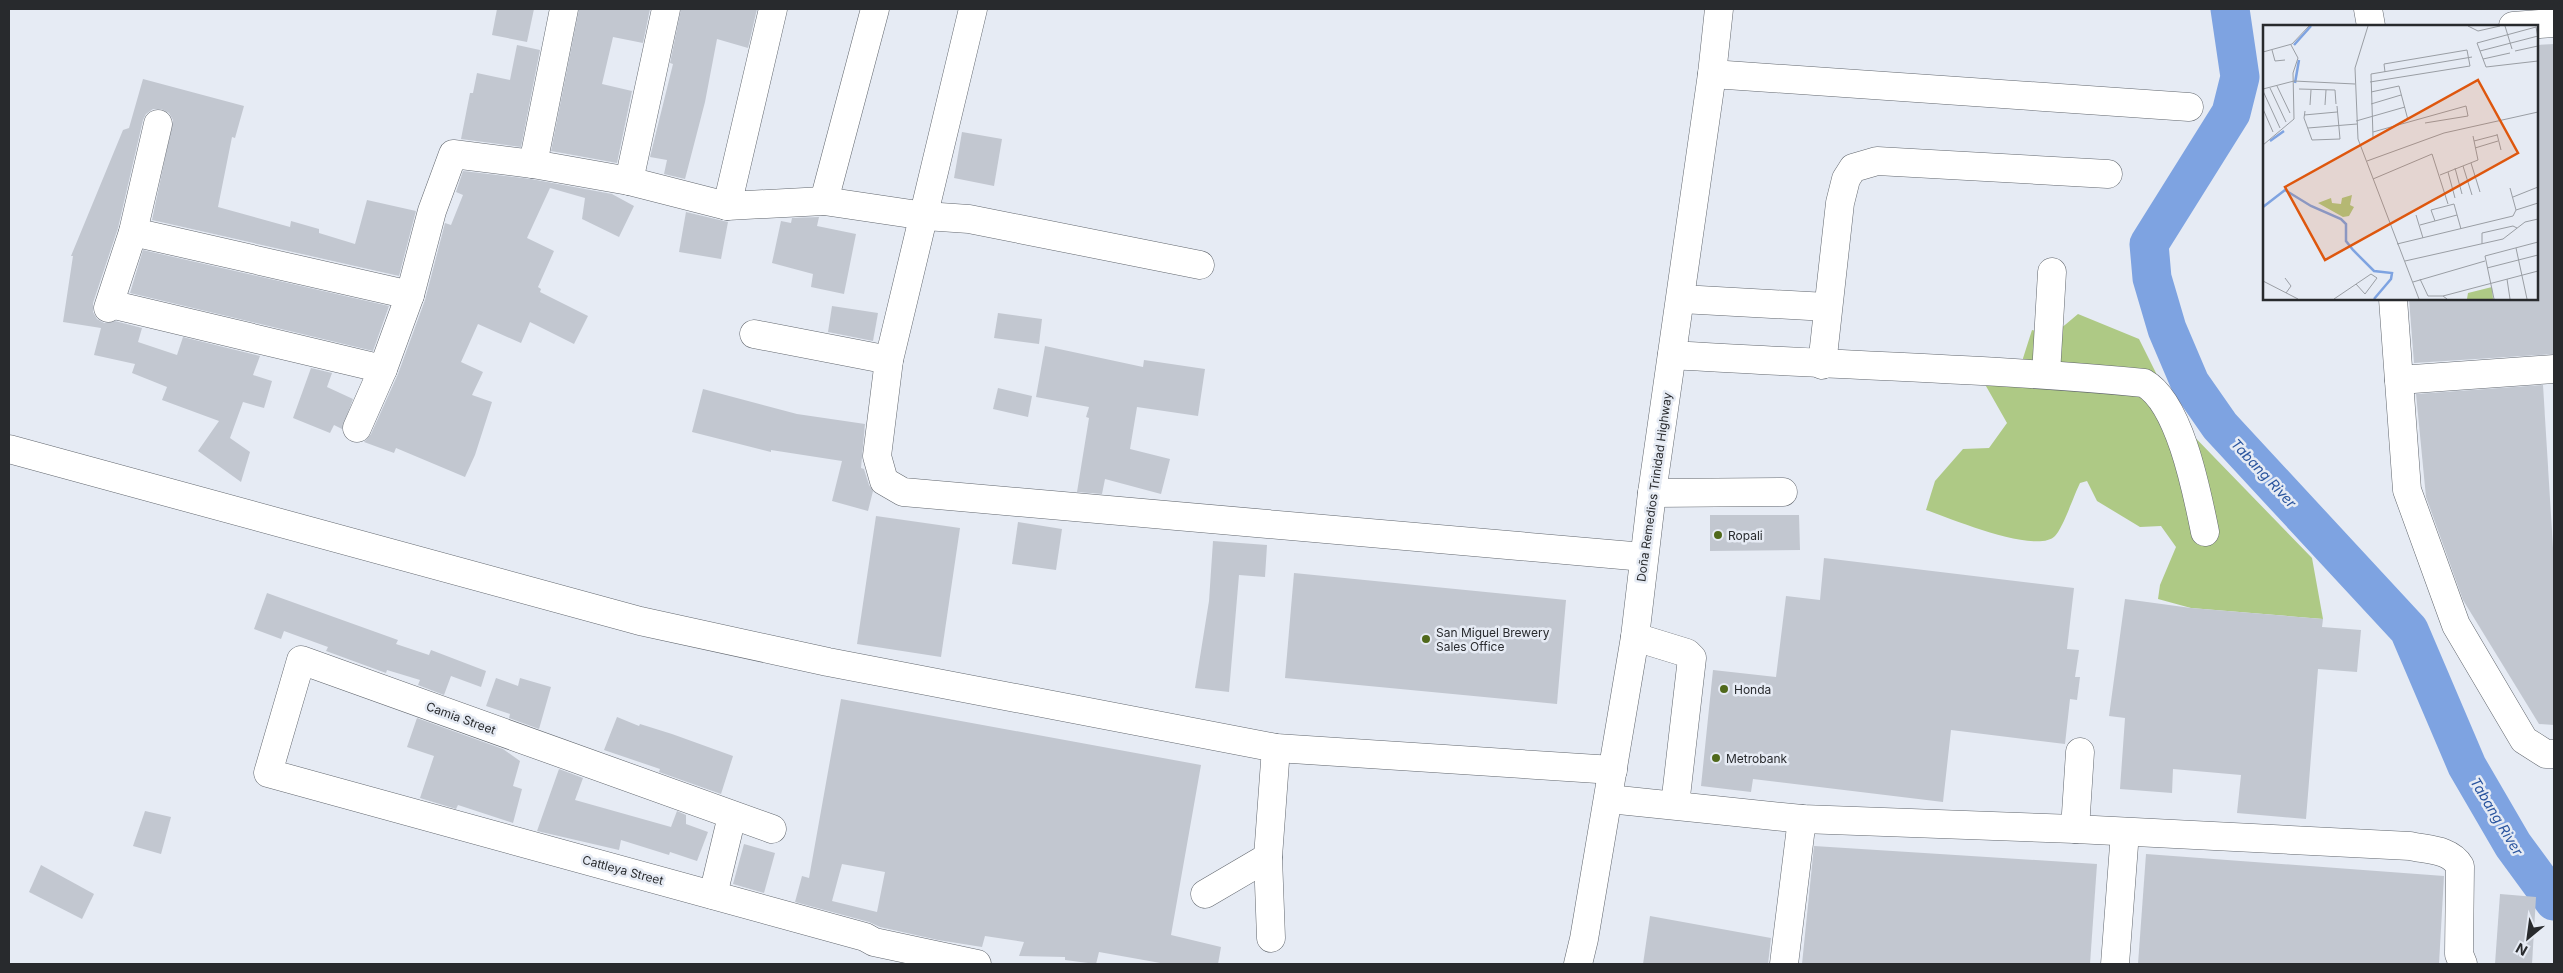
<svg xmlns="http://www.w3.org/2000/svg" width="2563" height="973" viewBox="0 0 2563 973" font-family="Inter,sans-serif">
<rect width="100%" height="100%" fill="#e6ebf4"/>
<path fill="#aec985" d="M2078,314L2139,339L2181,423L2312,558L2323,619L2191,608L2158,599L2160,585L2176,547L2161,526L2140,527L2097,501L2087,481L2080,483C2074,495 2063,528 2055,536C2037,555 1949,518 1926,510L1935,481L1963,449L1989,448L2007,423L1978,372L2018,374L2032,330L2053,335Z"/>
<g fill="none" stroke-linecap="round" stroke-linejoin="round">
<path stroke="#7ea3e1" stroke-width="39" d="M2230,9L2240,77L2231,113L2149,244L2152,278L2167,329L2190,383L2220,426L2409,630L2467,766L2513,845L2554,901"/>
</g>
<g fill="#c2c7d0" fill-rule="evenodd">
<path d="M497,9H534L527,42L492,35Z"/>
<path d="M579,9H650L643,43L613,37L602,84L632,91L617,163L551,151Z"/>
<path d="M681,9H757L748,48L717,39L705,102L685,179L664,174L667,160L650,157L673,64L670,63Z"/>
<path d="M2554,44V354L2414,363L2409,299H2537V45Z"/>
<path d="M517,45L540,50L521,147L461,139L470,93H473L477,73L510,80Z"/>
<path d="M143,79L244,106L235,138L232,137L218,207L290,227L291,221L319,229V233L355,244L367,200L416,211L399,276L152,220L173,120L169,113L161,109H153L146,114L143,120L118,228L93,303V312L97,319L104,323L115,321L142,328L138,342L177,355L183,337L260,356L253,375L272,381L264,408L243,402L230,438L250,452L241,482L198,451L219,421L162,400L167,387L132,373L135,364L94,355L101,328L63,322L73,256H71L123,130L129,128Z"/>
<path d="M962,132L1002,139L994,186L954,178Z"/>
<path d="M463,171L531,179L612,194L634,206L619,237L582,219L585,198L550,188L527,238L554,251L538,287L541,289L540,292L588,316L574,344L530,322L521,343L478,324L461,362L483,372L472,395L492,402L475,455L465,477L396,448L394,453L364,442L371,434L398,374L425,300L445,223L451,225L463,195L456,192Z"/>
<path d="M686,212L728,222L721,259L679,252Z"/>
<path d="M819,217L817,226L856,234L844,294L811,287L813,274L772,263L781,221L791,223L792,218Z"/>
<path d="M143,250L389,306L373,351L130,293Z"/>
<path d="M832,306L878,313L873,341L828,332Z"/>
<path d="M998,313L1042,319L1039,344L994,338Z"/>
<path d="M1045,346L1143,367L1144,360L1205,369L1198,416L1137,407L1130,449L1170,459L1161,494L1105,479L1102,494L1077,492L1089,418L1086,417L1089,407L1036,397Z"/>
<path d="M311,368L332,373L327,387L353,399L342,429L334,425L330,433L293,418Z"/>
<path d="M2543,385L2554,564V725L2539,724L2463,600L2426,497L2416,394Z"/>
<path d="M998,388L1032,396L1028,417L993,409Z"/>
<path d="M703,389L797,414L865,424L861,468L864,469L869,485L873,491L868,511L832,501L842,461L771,450V452L692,432Z"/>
<path d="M1710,515H1799L1800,550L1710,551Z"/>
<path d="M876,516L960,528L941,657L857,644Z"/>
<path d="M1018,522L1062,529L1056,570L1012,564Z"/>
<path d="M1213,541L1267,545L1265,577L1239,575L1229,692L1195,688L1209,601Z"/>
<path d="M1824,558L2074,588L2067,649L2079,650L2075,677H2080L2077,700L2070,699L2065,744L1951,730L1943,802L1753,779L1751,792L1701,786L1713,670L1776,677L1786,596L1820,600Z"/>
<path d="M1294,573L1566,600L1557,704L1285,678Z"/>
<path d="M267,593L398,640L396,644L429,655L431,650L486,671L481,687L451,676L444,695L418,685L420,680L387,670L386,673L326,651L328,647L284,631L281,639L254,629Z"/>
<path d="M2125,599L2191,608L2323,619L2322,627L2361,630L2357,672L2318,669L2306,819L2237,813L2241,775L2173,769L2172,793L2120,789L2125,718L2109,716Z"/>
<path d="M496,678L518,686L520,678L551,687L539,729L509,718L510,714L486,706Z"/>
<path d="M841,699L1201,765L1171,935L1221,947L1218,964H1166L1099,952L1096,964L1065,960V957L1019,956L1024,942L985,936L982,947L938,940L880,927L869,922L795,902L802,876L809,878ZM842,864L885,872L877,912L832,901Z"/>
<path d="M617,717L639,726L640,724L672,734L733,756L721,794L659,772L660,769L604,750Z"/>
<path d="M417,718L503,749L520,761L513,786L522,789L513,823L458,805L456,809L420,798L434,756L407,747Z"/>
<path d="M559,769L583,778L575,800L671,827L677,811L686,815V824L708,832L697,861L670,852L669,855L621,840L619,850L537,831Z"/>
<path d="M145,811L171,817L161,854L133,846Z"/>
<path d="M744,844L775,853L764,893L733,884Z"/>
<path d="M1814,846L2097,864L2090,964H1802Z"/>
<path d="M2146,854L2444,876L2439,964H2138Z"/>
<path d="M41,865L94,894L82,919L29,892Z"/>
<path d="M2500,894L2536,897L2532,964H2495Z"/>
<path d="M1650,916L1771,938L1768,964H1643Z"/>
</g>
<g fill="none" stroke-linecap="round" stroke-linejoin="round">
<g stroke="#62676e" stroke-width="29">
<g id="minor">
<path d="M973,9L889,360L877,456L884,481L903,492L1644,557"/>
<path d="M2368,9L2371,26"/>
<path d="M2513,26L2554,23"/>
<path d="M1712,74L2189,107"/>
<path d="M533,164L564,9"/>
<path d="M629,181L666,9"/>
<path d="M824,201L875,9"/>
<path d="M727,206L773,9"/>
<path d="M133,232L410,295"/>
<path d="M1681,299L1827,307"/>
<path d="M2393,299L2407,490L2456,625L2524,740L2546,754H2554"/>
<path d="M110,304L383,369"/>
<path d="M108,308L133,232L158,124"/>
<path d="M754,334L889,360"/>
<path d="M1672,355C1829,365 1987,368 2144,383C2180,403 2197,493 2205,532"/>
<path d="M1822,365L1840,203L1846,179L1853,168L1877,161L2108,174"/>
<path d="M2046,374L2052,272"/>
<path d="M2399,380L2554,369"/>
<path d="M357,428L383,369L410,295L432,211L453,154L533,164L629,181L727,206L824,201L925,216L969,219L1200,265"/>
<path d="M9,449L640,621L828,662L1276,748L1613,770"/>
<path d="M1652,493L1783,492"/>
<path d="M1635,637L1687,653L1692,658L1675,805"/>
<path d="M1609,799L1802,819L2075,829L2410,846C2428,850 2450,849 2460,866L2459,954L2463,964"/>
<path d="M772,829L301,660L268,773L865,937L874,942L977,964"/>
<path d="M2075,829L2080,752"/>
<path d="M1205,894L1268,857"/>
<path d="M713,895L732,816"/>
<path d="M1271,938L1268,857L1276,748"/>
<path d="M1784,964L1802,819"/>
<path d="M2115,964L2125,832"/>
</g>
</g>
<g stroke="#62676e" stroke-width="29">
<path id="highway" d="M1578,964L1584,939L1635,637L1652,493L1712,74L1719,9"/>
</g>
<use href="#minor" stroke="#fff" stroke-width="28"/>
<use href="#highway" stroke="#fff" stroke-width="28"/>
</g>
<g fill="#50691b" stroke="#e6ebf4" stroke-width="2">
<circle cx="1718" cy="535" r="5"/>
<circle cx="1426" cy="639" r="5"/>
<circle cx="1724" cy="689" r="5"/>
<circle cx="1716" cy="758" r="5"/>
</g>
<g text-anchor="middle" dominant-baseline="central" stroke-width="5" stroke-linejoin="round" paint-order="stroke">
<g font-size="12" fill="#282a2d" stroke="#e6ebf4">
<text transform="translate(1654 487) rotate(-82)">Doña Remedios Trinidad Highway</text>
<text transform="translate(461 718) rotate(20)">Camia Street</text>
<text transform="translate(623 870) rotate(15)">Cattleya Street</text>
</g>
<g font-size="12" fill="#282a2d" stroke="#e6ebf4" text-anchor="start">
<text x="1728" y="535">Ropali</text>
<text x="1436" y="632">San Miguel Brewery<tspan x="1436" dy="14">Sales Office</tspan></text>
<text x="1734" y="689">Honda</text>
<text x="1726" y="758">Metrobank</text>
</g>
<g font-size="14" font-style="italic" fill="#29549e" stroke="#e6ebf4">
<text transform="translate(2264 473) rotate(47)">Tabang River</text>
<text transform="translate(2497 816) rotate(59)">Tabang River</text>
</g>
</g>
<g transform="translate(2263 25)">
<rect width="275" height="275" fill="#e6ebf4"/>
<path d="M89,170L87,180L91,182L86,191L80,192L55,178L68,173L69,178L78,179L79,173ZM229,262L230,274H204L205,268Z" fill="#aec985"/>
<path fill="none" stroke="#7ea3e1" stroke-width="2.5" d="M31,20L48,1M32,58L36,35M7,116L21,106M0,182L22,165L48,181L78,194L83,199V216L90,225L111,246L129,248L128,254L111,274"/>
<path fill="none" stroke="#9a9ea4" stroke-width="1" d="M105,1L92,43L95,114L156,274M205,1L215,6L237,1M242,1L249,24M275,13L273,2L214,18L223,42L275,36M9,25L12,36L22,35M217,26L275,11M252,26L275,21M0,27L29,19L46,1M220,34L247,28M107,57L207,41L204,25L121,39L122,47M14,61L27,88M7,63L23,97M0,64L31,56L92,59M36,64L72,65L73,79M0,66L17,103M108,67L136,61L145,95M108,79L138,70M47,80L48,65M62,80L63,65M0,84L10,107M42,86L41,93L49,115L77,114L74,81M41,90L74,87M93,96L142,82M45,103L94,99M110,107L203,81L205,91L162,98M234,109L238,125M110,112L108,49L209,32M211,116L234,110M0,120L31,94L30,48L35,33L28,20M212,123L235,116M104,136L181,108L275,87M208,138L217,167M200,141L209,170M192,143L199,169M185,147L192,173M177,150L215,135L210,111M110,154L169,129L185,179M250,172L275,162M253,185L275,178M153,190L160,213M172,196L168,185L191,179L198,204M157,200L194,190M134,219L250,191L253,185L247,163M219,219V208L250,201L254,203M253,223L264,274M142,236L240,214L262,197L275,194M224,243L275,230M22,253L28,261L23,268M157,254L165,271H180L184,274M244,254L247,274M0,256L35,274M150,257L222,236M180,271L275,246M71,274L108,249L114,253L102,269L93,259M231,274L222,231L275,217"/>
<path fill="#de570e" fill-opacity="0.15" stroke="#de570e" stroke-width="2.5" d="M215,55L255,128L62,235L22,162Z"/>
<rect width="275" height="275" fill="none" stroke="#282a2d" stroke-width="2.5"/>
</g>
<rect width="2563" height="973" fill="none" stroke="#282a2d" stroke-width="20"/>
<g transform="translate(2528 938) rotate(209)" stroke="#e6ebf4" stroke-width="4" paint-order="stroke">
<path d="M0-4L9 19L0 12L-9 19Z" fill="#282a2d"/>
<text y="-8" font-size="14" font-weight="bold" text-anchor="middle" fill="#282a2d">N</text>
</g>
</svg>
